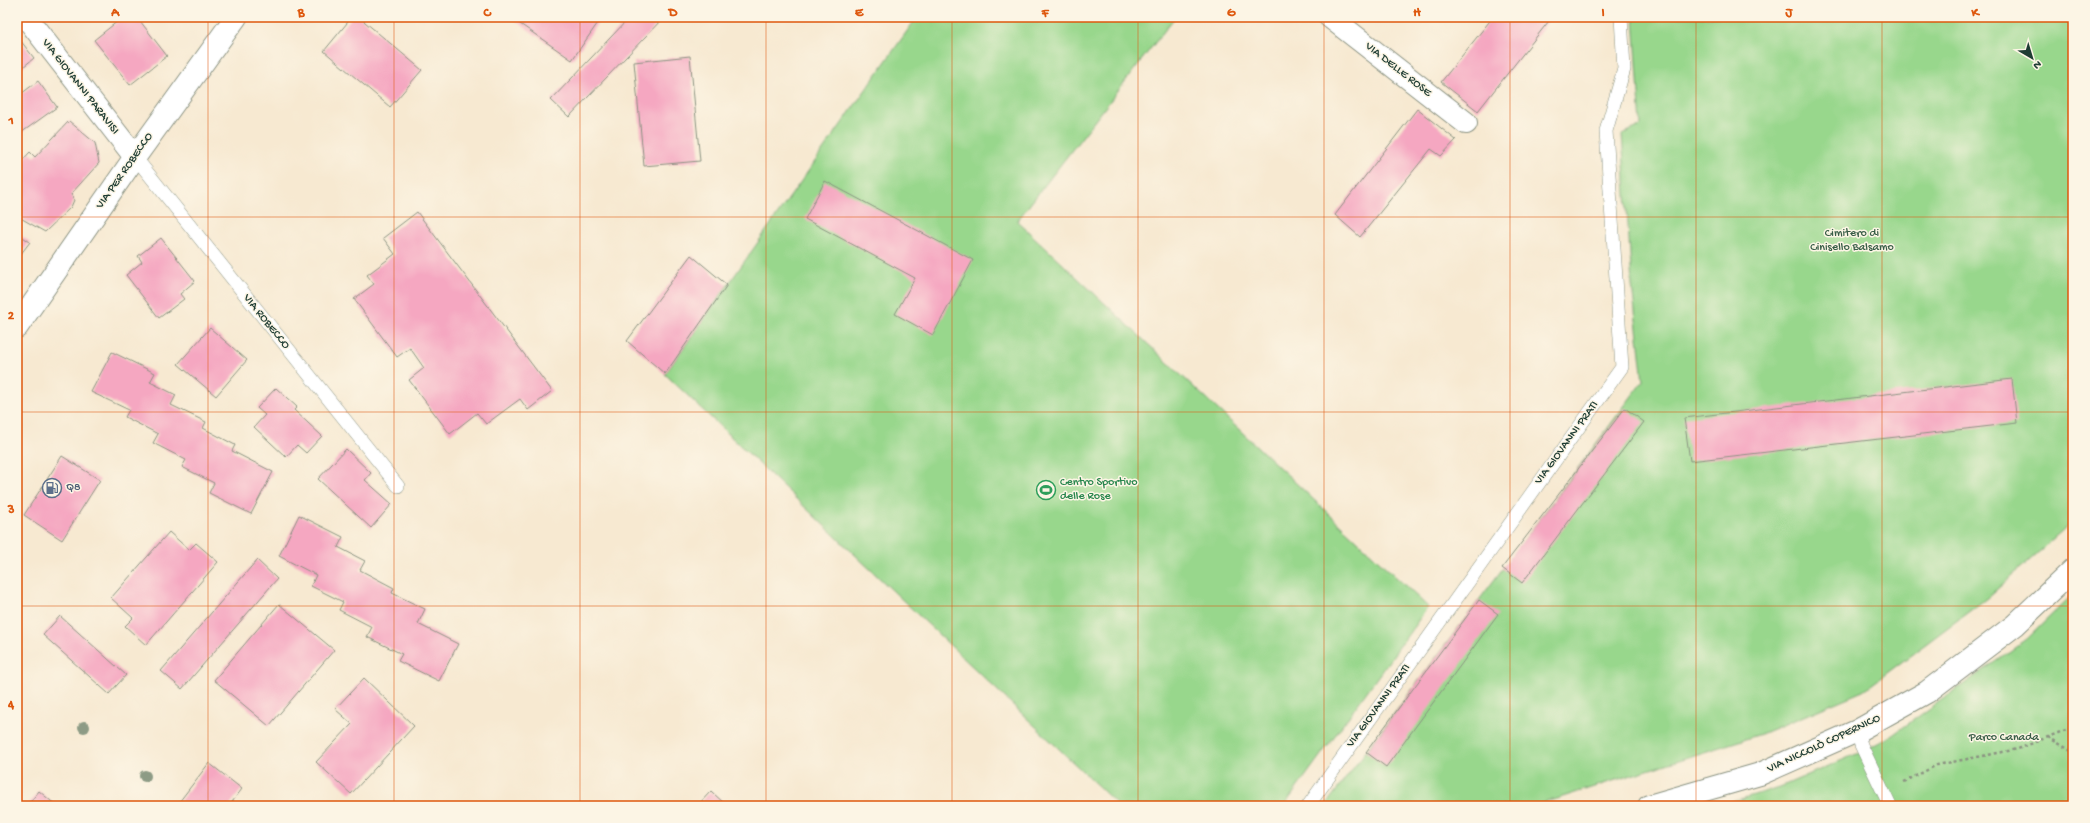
<svg xmlns="http://www.w3.org/2000/svg" width="2090" height="823" viewBox="0 0 2090 823" font-family="'Gochi Hand',sans-serif">
<rect width="100%" height="100%" fill="#fcf5e5"/>
<filter id="ink" filterUnits="userSpaceOnUse"><feTurbulence type="fractalNoise" baseFrequency=".025" numOctaves="2"/><feDisplacementMap in="SourceGraphic" scale="8" xChannelSelector="R" yChannelSelector="G"/><feConvolveMatrix kernelMatrix="1 2 1 2 8 2 1 2 1" color-interpolation-filters="sRGB"/></filter>
<filter id="wash" filterUnits="userSpaceOnUse"><feTurbulence type="fractalNoise" baseFrequency=".012" numOctaves="4" result="noise"/><feDisplacementMap in="SourceGraphic" scale="16" xChannelSelector="R" yChannelSelector="G"/><feGaussianBlur stdDeviation="0.9" result="paint"/><feColorMatrix in="noise" values="0 0 0 0 0 0 0 0 0 0 0 0 0 0 0 0 0 1.4 0 .05"/><feComposite in="paint" operator="in"/></filter>
<g filter="url(#wash)">
<rect width="100%" height="100%" fill="#f7e9d1"/>
<g fill="#98d78c" stroke="#5c8a60">
<path d="M917,17H1175L1017,221L1428,607L1284,806H1119L665,374Z"/>
<path d="M1634,17H2073V522L1987,598L1863,691L1761,734L1534,806H1325L1643,381L1632,285L1622,134L1641,126Z"/>
<path d="M2073,594V806H1718L1780,787L1861,752L1891,736L2027,639Z"/>
</g>
<g id="blocks">
<g fill="#f5a7c1">
<path d="M123,17H137L167,56L130,85L94,40Z"/>
<path d="M352,17H359L422,70L390,107L324,51Z"/>
<path d="M510,17H602L572,60Z"/>
<path d="M630,17H664L569,117L551,100Z"/>
<path d="M1493,17H1552L1478,111L1441,82Z"/>
<path d="M17,36L34,58L17,72Z"/>
<path d="M690,56L700,161L644,166L634,62Z"/>
<path d="M38,81L57,107L18,135L17,97Z"/>
<path d="M1417,109L1456,140L1441,156L1431,149L1360,237L1335,215Z"/>
<path d="M69,121L95,143L99,163L71,194L74,200L71,207L45,232L17,216V166L30,152L35,157Z"/>
<path d="M825,181L973,260L933,335L895,314L915,278L805,219Z"/>
<path d="M417,212L552,391L528,410L520,399L486,424L477,413L450,434L409,380L424,368L410,348L397,357L354,299L374,284L367,275L395,254L383,238Z"/>
<path d="M17,233L30,242L17,259Z"/>
<path d="M161,238L195,281L180,294L184,299L159,318L126,275L142,262L138,256Z"/>
<path d="M691,255L727,285L665,374L627,341Z"/>
<path d="M210,328L247,360L216,396L178,364Z"/>
<path d="M112,352L155,373L150,382L176,395L171,405L206,422L203,428L235,445L232,451L273,472L251,514L209,493L214,483L182,467L186,460L153,443L158,434L125,417L129,410L91,392Z"/>
<path d="M2012,379L2017,423L1690,461L1684,418Z"/>
<path d="M276,388L297,407L294,410L322,436L306,453L297,445L286,457L254,427L265,415L257,408Z"/>
<path d="M1625,408L1644,422L1522,583L1502,568Z"/>
<path d="M346,449L371,473L365,480L392,504L371,528L318,479Z"/>
<path d="M62,456L100,480L62,540L24,515Z"/>
<path d="M299,515L343,537L338,547L365,561L360,570L394,588L392,593L425,609L418,624L458,644L439,681L398,661L402,654L367,637L372,627L339,610L343,602L311,586L316,575L279,556Z"/>
<path d="M169,532L189,550L196,543L218,562L146,645L125,626L133,618L111,598Z"/>
<path d="M257,560L277,579L182,689L161,671Z"/>
<path d="M1479,600L1498,614L1386,767L1366,752Z"/>
<path d="M279,604L334,650L269,726L214,680Z"/>
<path d="M60,616L126,675L109,694L43,635Z"/>
<path d="M364,678L414,726L351,794L316,762L352,724L335,709Z"/>
<path d="M209,763L242,789L229,806H176Z"/>
<path d="M39,791L57,806H27Z"/>
<path d="M711,791L727,806H697Z"/>
</g>
</g>
</g>
<g filter="url(#ink)">
<use href="#blocks" fill-opacity="0" stroke="#8b9382" stroke-width="1"/>
<g fill="none" stroke-linecap="round" stroke-linejoin="round">
<g stroke="#8b9382" stroke-width="14">
<g id="service">
<path d="M135,157L398,486"/>
<path d="M1857,731L1861,745L1890,806"/>
<path d="M1308,806L1622,367L1606,131L1624,69L1621,17"/>
</g>
</g>
<g stroke="#8b9382" stroke-width="24">
<g id="minor">
<path d="M26,17L135,157"/>
<path d="M1330,17L1466,123"/>
<path d="M17,327L135,157L236,17"/>
<path d="M1649,806L1760,774L1857,731L1927,692L2015,625L2073,570"/>
</g>
</g>
<g stroke="#8b9382" stroke-width="2.5" stroke-dasharray="3 3" stroke-linecap="butt">
<path d="M2048,737L2073,752"/>
<path d="M1904,782L1937,765L2018,749L2073,727"/>
</g>
<use href="#service" stroke="#fff" stroke-width="13"/>
<use href="#minor" stroke="#fff" stroke-width="22"/>
</g>
<g fill="#8d9b85">
<circle cx="84" cy="727" r="6"/>
<circle cx="145" cy="776" r="6"/>
</g>
</g>
<path fill="none" stroke="#de580e" stroke-width="1" stroke-opacity="0.55" d="M208,17V806M394,17V806M580,17V806M766,17V806M952,17V806M1138,17V806M1324,17V806M1510,17V806M1696,17V806M1882,17V806M17,217H2073M17,412H2073M17,606H2073"/>
<defs>
<g id="fuel-ring" transform="scale(1)"><circle r="9.5" fill="#fcf5e5" stroke="#5c6f8a" stroke-width="1.5"/><path d="M-5.5-6h7V0h2V4h1.3V-2.5L3-4.5l.8-.8L6-3V5H2.5V1h-1V6h-7ZM-4.2-4.7v3.2H.2V-4.7Z" fill="#5c6f8a"/></g>
<g id="stadium-ring" transform="scale(1)"><circle r="9.5" fill="#fcf5e5" stroke="#2e9e5b" stroke-width="1.5"/><path d="M0-5a6.5 5 0 1 0 0 10a6.5 5 0 1 0 0-10ZM-3.5-1.8h7v3.6h-7Z" fill="#2e9e5b"/></g>
</defs>
<g fill-rule="evenodd">
<use href="#fuel-ring" x="52" y="488"/>
<use href="#stadium-ring" x="1046" y="490"/>
</g>
<g text-anchor="middle" dominant-baseline="central" stroke-width="3" stroke-linejoin="round" paint-order="stroke">
<g font-size="12" fill="#1f3d34" stroke="#fcf5e5">
<text transform="translate(1398 70) rotate(38)">VIA DELLE ROSE</text>
<text transform="translate(80 87) rotate(52)">VIA GIOVANNI PARAVISI</text>
<text transform="translate(125 171) rotate(-55)">VIA PER ROBECCO</text>
<text transform="translate(266 322) rotate(51)">VIA ROBECCO</text>
<text transform="translate(1567 443) rotate(-54)">VIA GIOVANNI PRATI</text>
<text transform="translate(1379 706) rotate(-54)">VIA GIOVANNI PRATI</text>
<text transform="translate(1824 744) rotate(-25)">VIA NICCOLÒ COPERNICO</text>
</g>
<g font-size="12" fill="#375c46" stroke="#fcf5e5">
<text x="1852" y="234">Cimitero di<tspan x="1852" dy="14">Cinisello Balsamo</tspan></text>
<text x="2004" y="738">Parco Canada</text>
</g>
<g font-size="12" fill="#27864d" stroke="#fcf5e5" text-anchor="start">
<text x="1060" y="483">Centro Sportivo<tspan x="1060" dy="14">delle Rose</tspan></text>
</g>
<g font-size="12" fill="#4e5e75" stroke="#fcf5e5" text-anchor="start">
<text x="66" y="488">Q8</text>
</g>
</g>
<rect width="2090" height="823" fill="none" stroke="#fcf5e5" stroke-width="44"/>
<g transform="translate(2032 58) rotate(142)" stroke="#fcf5e5" stroke-width="3" paint-order="stroke">
<path d="M0-3L7 15L0 10L-7 15Z" fill="#1f3d34"/>
<text y="-6" font-size="11" font-weight="bold" text-anchor="middle" fill="#1f3d34">N</text>
</g>
<rect x="22" y="22" width="2046" height="779" fill="none" stroke="#de580e" stroke-width="1.5"/>
<g font-size="13" text-anchor="middle" font-weight="bold" fill="#de580e">
<text x="115" y="16">A</text>
<text x="301" y="16">B</text>
<text x="487" y="16">C</text>
<text x="673" y="16">D</text>
<text x="859" y="16">E</text>
<text x="1045" y="16">F</text>
<text x="1231" y="16">G</text>
<text x="1417" y="16">H</text>
<text x="1603" y="16">I</text>
<text x="1789" y="16">J</text>
<text x="1975" y="16">K</text>
<text x="11" y="124">1</text>
<text x="11" y="319">2</text>
<text x="11" y="513">3</text>
<text x="11" y="708">4</text>
</g>
</svg>
